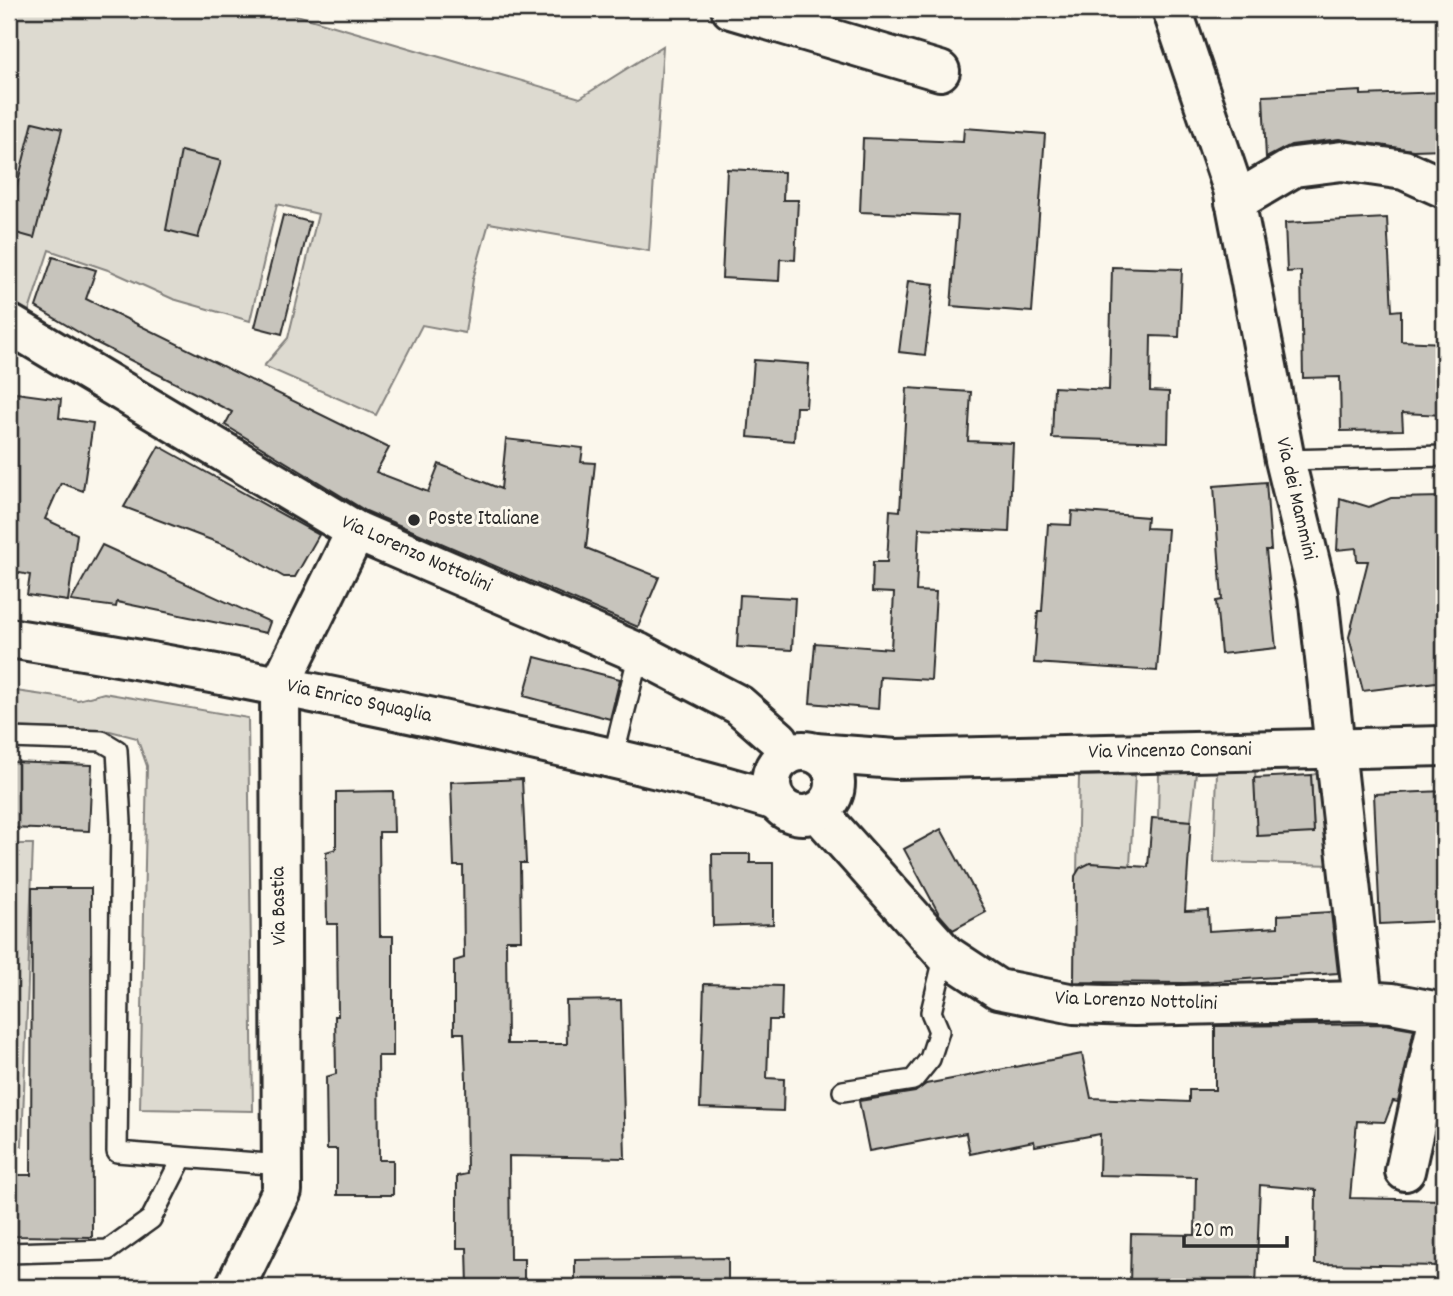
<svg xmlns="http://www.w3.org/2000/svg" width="1453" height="1296" viewBox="0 0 1453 1296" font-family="Dekko,sans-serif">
<rect width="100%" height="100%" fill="#fbf7ec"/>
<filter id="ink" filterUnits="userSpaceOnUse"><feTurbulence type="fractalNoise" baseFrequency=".0143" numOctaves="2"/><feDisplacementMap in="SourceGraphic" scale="14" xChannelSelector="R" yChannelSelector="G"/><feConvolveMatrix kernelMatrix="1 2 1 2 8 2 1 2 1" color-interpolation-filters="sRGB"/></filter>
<g filter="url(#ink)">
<g fill="#dddad0" stroke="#84827e" stroke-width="2">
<path d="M9,9H276L580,98L663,46L649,251L489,223L473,279L465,333L422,325L376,415L264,366L288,338L318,214L277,204L250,321L173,299L111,271L49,250L29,311L9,300Z"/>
<path d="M9,690L78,700L104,693L248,718L253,1111L140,1109L147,766L137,738L110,731L9,727Z"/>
<path d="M1255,769L1258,836L1314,832L1311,775L1328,771L1336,865L1214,862L1217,772Z"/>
<path d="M1196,772L1191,821L1158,818L1159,773Z"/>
<path d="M1135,775L1130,866L1090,863L1077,873L1079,776Z"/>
<path d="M9,844H33L22,1146L9,1147Z"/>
</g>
<g fill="#c7c4bc" stroke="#2b2b2b" stroke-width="2">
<path d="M1361,91V95L1444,92V149L1413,150L1339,139L1291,145L1266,158L1263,96Z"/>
<path d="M33,122L62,129L34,238L9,231V217Z"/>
<path d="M964,128L1045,134L1032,312L951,306L958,216L860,212L863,138L963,142Z"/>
<path d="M181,151L221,161L198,238L166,230Z"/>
<path d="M727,169L784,172L783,200H798L795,260L780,259L779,281L722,278Z"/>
<path d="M283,215L310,222L282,334L255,327Z"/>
<path d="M1387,218L1392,311L1401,310V341L1444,343V415L1402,413L1403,430L1341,431L1340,377L1303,378L1301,271L1287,272L1285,223Z"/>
<path d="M53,257L96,270L86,299L389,448L376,472L428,492L439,464L501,489L506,439L583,448L581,462L595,463L586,548L659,577L638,627L366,511L225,425L232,412L95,342L36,307Z"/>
<path d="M1112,267L1182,269L1179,337L1151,336L1150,391L1169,392L1168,442L1052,438L1054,387L1109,390Z"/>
<path d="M908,281L934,284L925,355L899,352Z"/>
<path d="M754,360L809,364L806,407H796L794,441L748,437Z"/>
<path d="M907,388L971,392L968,441L1013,443L1009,532L919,528L916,591L936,592L931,680L880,677L878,709L810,703L815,643L891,649L894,593L872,592L873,562H887L890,510L900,511Z"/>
<path d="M16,393L61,399L59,418L93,423L83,491L61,483L45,519L77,534L68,601L27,595L30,575L9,571V428H12Z"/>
<path d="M159,446L319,535L295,577H284L235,549L124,507Z"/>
<path d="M1266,482L1271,550H1266L1276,648L1221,654L1216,601L1222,600L1214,486Z"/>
<path d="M1444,497V681L1363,691L1349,637L1368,561H1357L1356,548L1337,550L1340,498L1369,507L1391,498Z"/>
<path d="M1072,511L1147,517L1146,528L1168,529L1157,671L1034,663L1038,611H1042L1048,524L1071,525Z"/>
<path d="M102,545L270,622L266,633L117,602L116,607L71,601Z"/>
<path d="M740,595L795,598L792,650L737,647Z"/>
<path d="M535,657L620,679L610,719L524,696Z"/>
<path d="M9,762L92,765L89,831L9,828Z"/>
<path d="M1311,775L1314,833L1257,836L1254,778Z"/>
<path d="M522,779L526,863H520L521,940H506L507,1044H567L566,1001L621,1000L625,1158L509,1156L510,1259H524V1287H468L467,1248H457V1176L467,1174L466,1079L464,1033H454V961L464,958L463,866H454L451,782Z"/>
<path d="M393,791L394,832H379L380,936H393V1056H378L379,1160H393V1195H337V1149H327L326,1077L336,1074L335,1016H338L337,924H327L326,852L336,849V792Z"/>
<path d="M1444,791V921L1380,924L1374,794Z"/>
<path d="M1152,818L1191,821L1185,911L1208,910L1209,931L1278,927V915L1331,912L1338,973L1186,983L1074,982L1075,876L1080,868L1090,863L1148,867Z"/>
<path d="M941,829L986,912L953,930L939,914L904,849Z"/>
<path d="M712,854H750V863H773V924L713,926Z"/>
<path d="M32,888H91L92,1237L9,1236V1175H31Z"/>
<path d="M704,984L782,986L781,1020H769L767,1078L784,1079L783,1111L700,1108Z"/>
<path d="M1385,1024L1414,1029L1398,1102L1393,1101L1385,1122L1357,1121L1350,1198L1444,1200V1266L1315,1264L1316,1190L1260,1185L1256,1287H1130L1131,1234L1195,1235L1196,1177L1099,1175L1100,1134L1035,1146L1034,1141L970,1154L966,1133L869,1151L859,1101L915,1092L926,1084L1082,1054L1091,1098L1189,1102V1090H1215V1026Z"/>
<path d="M728,1258V1287H575V1260Z"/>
</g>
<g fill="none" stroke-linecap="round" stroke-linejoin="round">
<g stroke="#2b2b2b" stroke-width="24">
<g id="lane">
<path d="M1285,460L1444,456"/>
<path d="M9,738L102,741L117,750L121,822L117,1152L282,1165"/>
<path d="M613,758L639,653"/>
<path d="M843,1091L913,1080L930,1059L939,1031L931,1012L945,954"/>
<path d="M9,1253L108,1250L151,1219L182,1158"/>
</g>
</g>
<g stroke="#2b2b2b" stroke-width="44">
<g id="street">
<path d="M731,9L940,71"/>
<path d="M1172,9L1233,189L1285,460L1318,595L1363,1001"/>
<path d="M1235,202L1294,167L1342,161L1404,170L1444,188"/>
<path d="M9,324L356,531L639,653L739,705L779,740L786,756"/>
<path d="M818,812L945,954L998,989L1074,1004L1135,1006L1363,1001L1392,1003L1444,1013"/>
<path d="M1405,1171L1440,1011"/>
<path d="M235,1287L282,1191L280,685L356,531"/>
</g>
</g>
<g stroke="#2b2b2b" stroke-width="44">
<g id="secondary">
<path d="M9,638C170,663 329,695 488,730C584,752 681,772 776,801"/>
<circle cx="803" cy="783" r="32"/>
<path d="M815,753L896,759L1444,746"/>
</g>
</g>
<use href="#lane" stroke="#fbf7ec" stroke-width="19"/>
<use href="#street" stroke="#fbf7ec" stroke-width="38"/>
<use href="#secondary" stroke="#fbf7ec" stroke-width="38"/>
</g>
</g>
<circle fill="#2b2b2b" stroke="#fbf7ec" stroke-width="2.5" cx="414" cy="520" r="7"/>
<g text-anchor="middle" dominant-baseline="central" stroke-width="6" stroke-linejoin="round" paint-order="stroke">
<g font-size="21" fill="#2b2b2b" stroke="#fbf7ec">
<text transform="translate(1295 499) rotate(77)">Via dei Mammini</text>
<text transform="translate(416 555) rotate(24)">Via Lorenzo Nottolini</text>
<text transform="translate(359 702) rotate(12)">Via Enrico Squaglia</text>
<text transform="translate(1170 752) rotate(-1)">Via Vincenzo Consani</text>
<text transform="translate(280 906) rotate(-91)">Via Bastia</text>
<text transform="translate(1136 1002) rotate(2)">Via Lorenzo Nottolini</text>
</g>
<g font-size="21" fill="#2b2b2b" stroke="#fbf7ec" text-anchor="start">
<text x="428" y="520">Poste Italiane</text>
</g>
</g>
<rect width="1453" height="1296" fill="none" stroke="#fbf7ec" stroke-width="35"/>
<rect x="18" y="18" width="1418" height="1261" fill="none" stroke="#2b2b2b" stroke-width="2.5" filter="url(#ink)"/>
<path d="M1184 1236v10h103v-10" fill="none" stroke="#2b2b2b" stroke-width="3.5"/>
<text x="1194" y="1236" font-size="21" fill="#2b2b2b" stroke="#fbf7ec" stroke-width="5" paint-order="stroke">20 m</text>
</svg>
